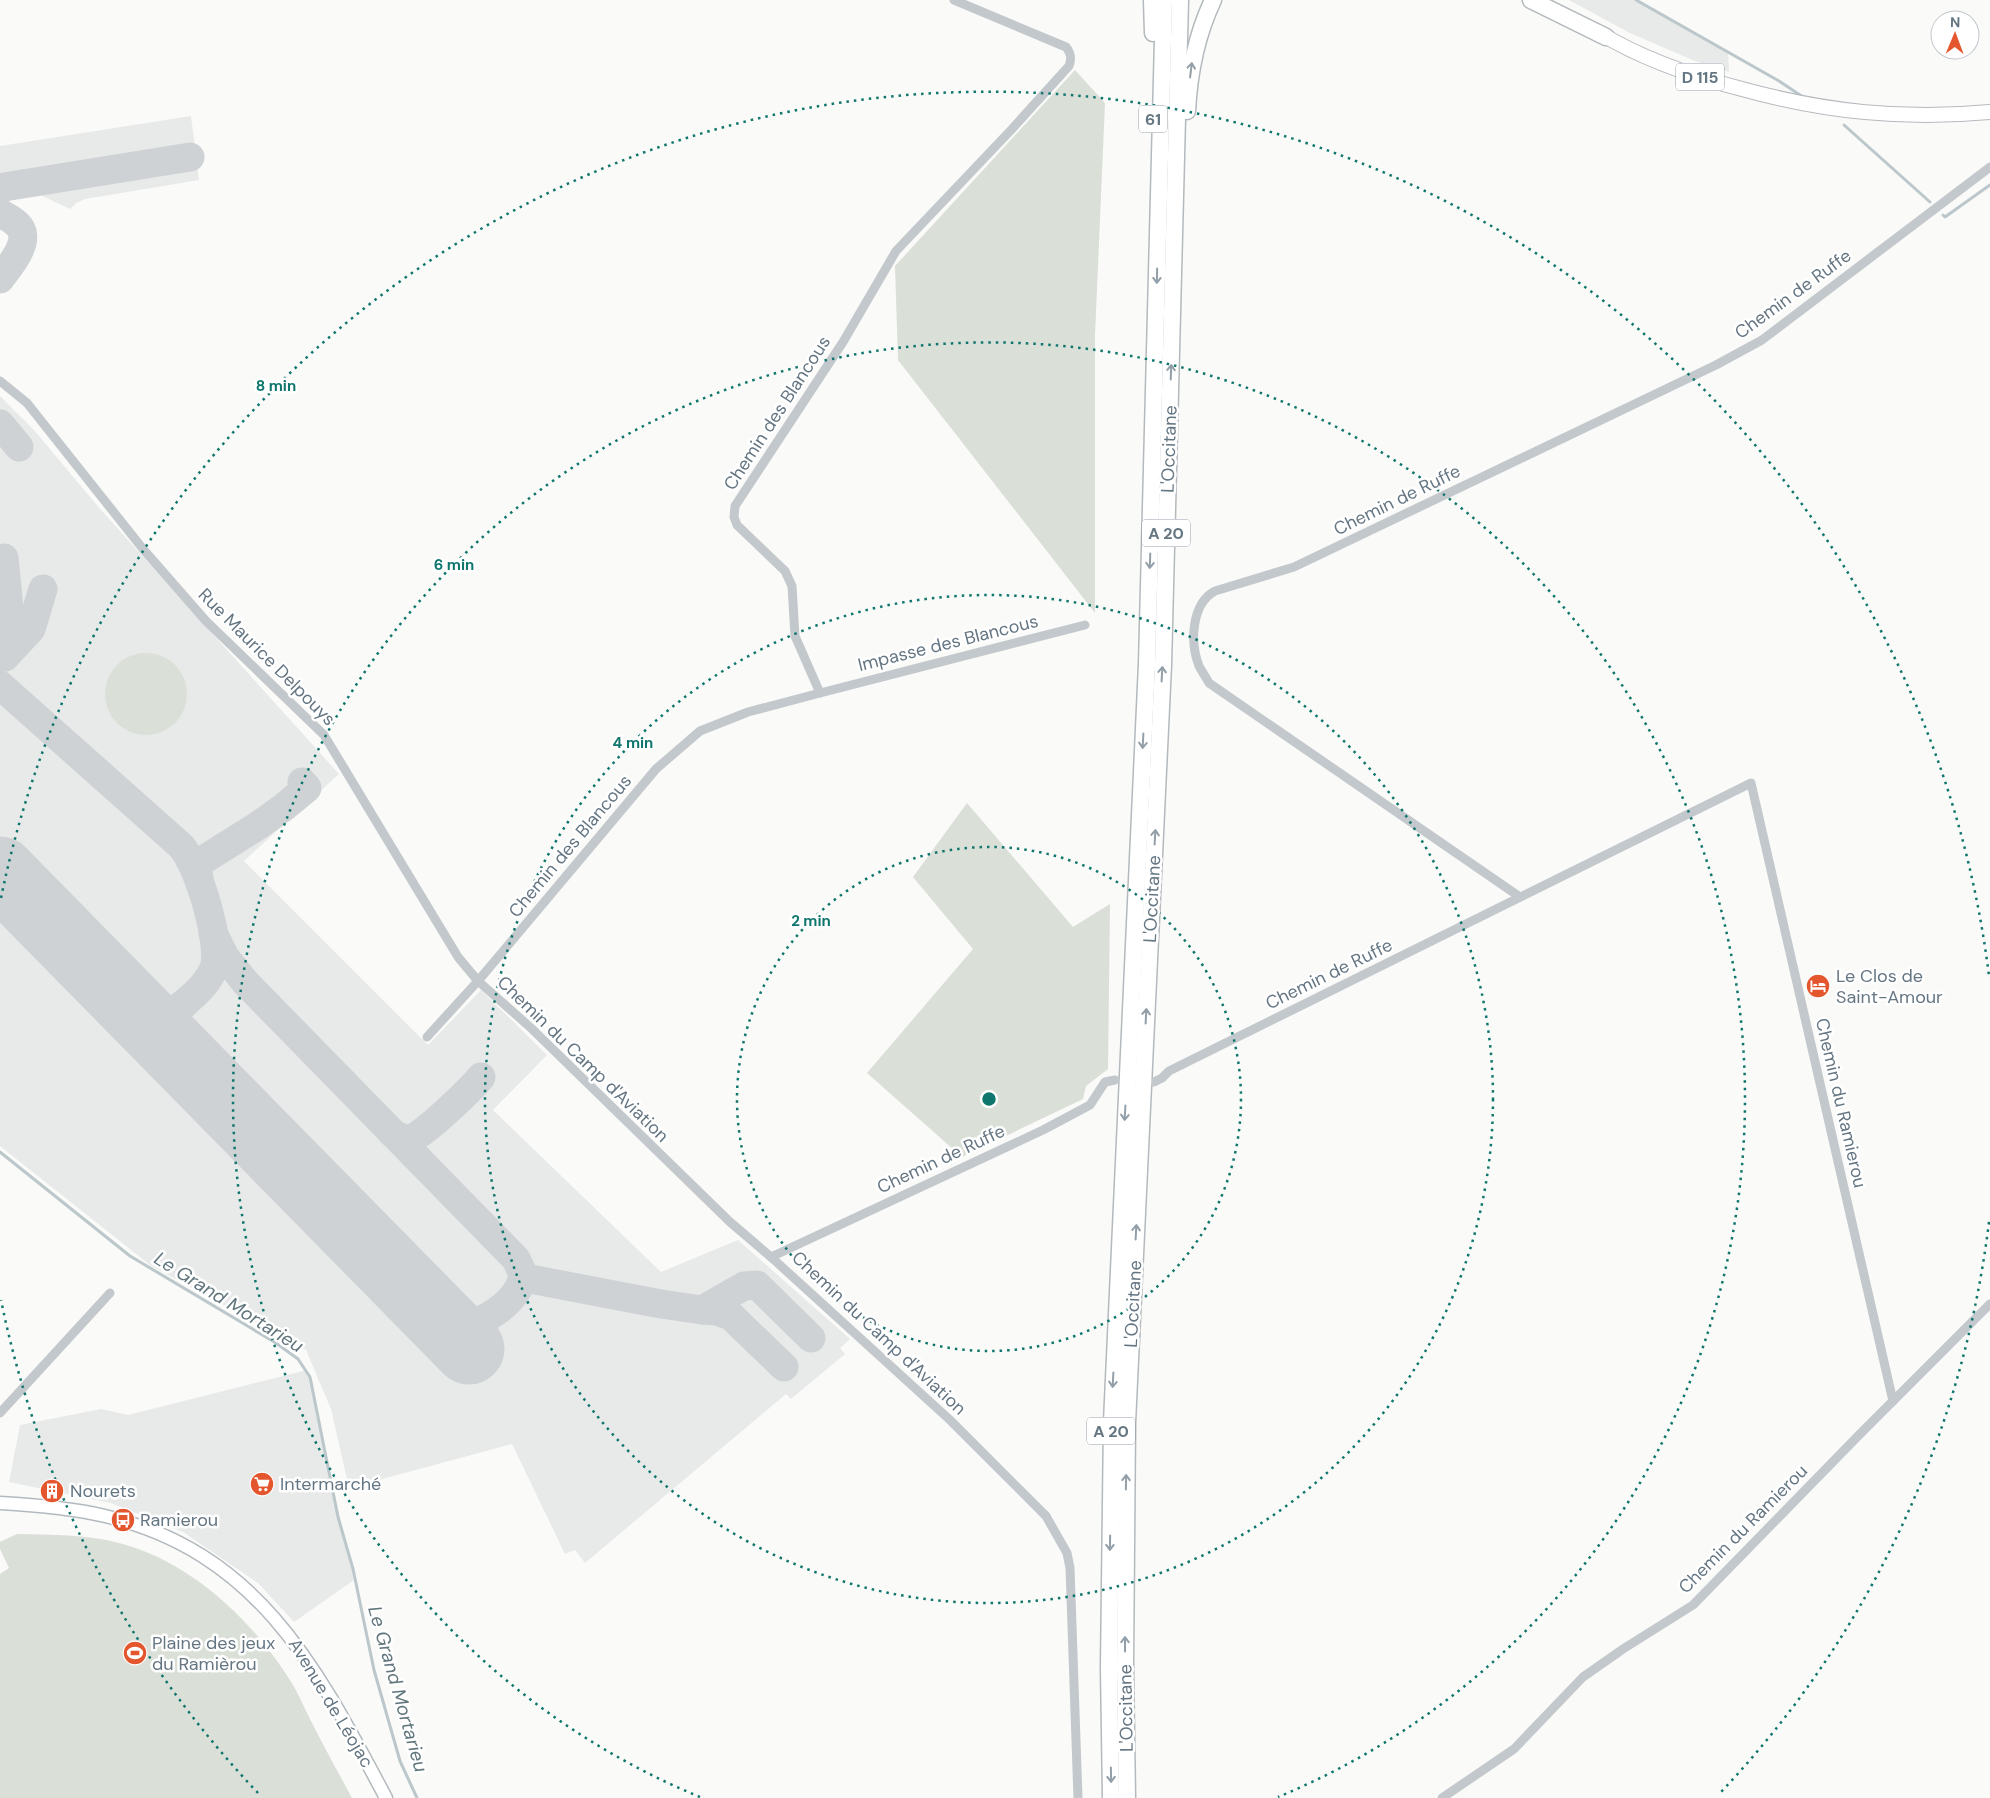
<svg xmlns="http://www.w3.org/2000/svg" width="1990" height="1798" viewBox="0 0 1990 1798" font-family="'DM Sans',sans-serif">
<rect width="100%" height="100%" fill="#fafaf8"/>
<g fill="#e8e9e9">
<path d="M1569,0H1638L1728,52L1729,72L1695,61L1630,33Z"/>
<path d="M191,116L199,180L85,199L76,203L70,209L0,176V146Z"/>
<path d="M0,396L34,430L101,510L339,774L244,861L428,1045L481,990L547,1055L493,1110L661,1272L738,1240L850,1339L840,1348L845,1354L791,1399L786,1394L585,1563L575,1550L565,1554L512,1444L349,1488L331,1409L306,1350L150,1265L0,1146Z"/>
<path d="M307,1370L354,1580L294,1622L258,1583L183,1532L111,1503L9,1482L20,1425L101,1409L128,1415Z"/>
</g>
<g fill="#dadfd7">
<path d="M1075,70L1105,103L1095,335V613L898,360L895,266Z"/>
<circle cx="146" cy="694" r="41"/>
<path d="M967,803L1073,927L1110,904L1108,1069L1086,1086L1083,1099L962,1157L867,1073L973,949L913,877Z"/>
<path d="M17,1534C50,1535 86,1534 119,1543C187,1560 248,1616 286,1674C296,1688 303,1705 311,1721C324,1747 338,1772 352,1798H0V1574L9,1568L0,1549V1542Z"/>
</g>
<g fill="none" stroke-linecap="round" stroke-linejoin="round">
<g stroke="#bbc7cb" stroke-width="3">
<path d="M1636,0L1779,81L1803,97"/>
<path d="M1844,125L1930,202"/>
<path d="M1943,215L1945,217L1990,185"/>
<path d="M0,1152L130,1256L276,1343L298,1359L310,1377L338,1517L353,1569L374,1670L400,1761L417,1798"/>
</g>
<g stroke="#ced2d4" stroke-width="29">
<path d="M0,190L4,187L190,157"/>
<path d="M0,213C5,216 12,219 17,224C34,239 9,267 0,279"/>
<path d="M0,424L19,447"/>
<path d="M4,558L12,640L11,648L5,657"/>
<path d="M5,657L31,629L43,589"/>
<path d="M0,685L181,846C198,864 222,944 214,968C208,983 195,995 182,1005C172,1014 156,1019 144,1014C131,1008 114,988 104,978"/>
<path d="M199,878L197,869L200,862L259,825L284,807L307,788L302,782"/>
<path d="M213,933L225,957L245,982L516,1259L523,1274C522,1299 477,1332 453,1323C438,1318 425,1303 413,1292"/>
<path d="M183,1059C176,1036 166,1022 185,1003"/>
<path d="M392,1133C398,1136 403,1140 410,1139C422,1137 472,1088 481,1077"/>
<path d="M522,1281L524,1279H530L661,1304L702,1310L744,1286L757,1285L811,1338"/>
<path d="M702,1310L717,1311L731,1316L784,1367"/>
</g>
<path stroke="#ced2d4" stroke-width="71" d="M0,872L469,1349"/>
<g stroke="#b3babf" stroke-width="15">
<path id="secondary" d="M0,1503C35,1505 71,1508 105,1516C259,1552 318,1670 386,1798"/>
</g>
<g stroke="#b5babe" stroke-width="16">
<path id="primary" d="M1598,32C1642,59 1691,76 1742,89C1825,112 1904,120 1990,112"/>
</g>
<g stroke="#b4b9bd" stroke-width="19">
<g id="highway">
<path d="M1152,0L1153,33"/>
<path d="M1531,0L1606,37"/>
<path d="M1187,111C1189,72 1196,36 1213,0"/>
<path d="M1111,1798L1109,1668L1112,1422L1147,664L1164,0"/>
<path d="M1127,1798L1125,1668L1127,1423L1163,665L1180,0"/>
</g>
</g>
<g stroke="#c3c8cc" stroke-width="9">
<path d="M0,381L27,403L143,549L206,621L324,735L458,957L478,981L531,1028L730,1222L771,1257L950,1420L1046,1516L1067,1553L1070,1568L1078,1798"/>
<path d="M820,693L1085,625"/>
<path d="M1520,897L1209,683C1206,677 1202,672 1199,666C1190,643 1191,604 1215,591L1294,567L1716,365L1762,340L1990,167"/>
<path d="M427,1037L478,981L656,769L700,731L748,712L820,693L795,636L792,586L785,571L737,525L734,517L735,506L843,342L896,251L1012,129L1069,66C1072,58 1071,53 1066,47L954,0"/>
<path d="M1154,1082L1162,1078L1169,1071L1751,783L1893,1401"/>
<path d="M771,1257L1043,1130L1090,1105L1105,1082L1115,1080"/>
<path d="M0,1413L110,1293"/>
<path d="M1442,1798L1514,1749L1583,1677L1623,1649L1693,1605L1860,1434L1990,1304"/>
</g>
<use href="#secondary" stroke="#fff" stroke-width="12"/>
<use href="#primary" stroke="#fff" stroke-width="14"/>
<use href="#highway" stroke="#fff" stroke-width="16"/>
</g>
<defs><path id="oneway-shaft" d="M-6 0H5M1.5-3L5.5 0L1.5 3" fill="none" stroke-width="1.6" stroke-linecap="round" stroke-linejoin="round" transform="scale(1.25)"/></defs>
<g stroke="#939fa8">
<use href="#oneway-shaft" transform="translate(1191 70) rotate(-83)"/>
<use href="#oneway-shaft" transform="translate(1157 276) rotate(91)"/>
<use href="#oneway-shaft" transform="translate(1171 372) rotate(-88)"/>
<use href="#oneway-shaft" transform="translate(1150 561) rotate(92)"/>
<use href="#oneway-shaft" transform="translate(1162 674) rotate(-87)"/>
<use href="#oneway-shaft" transform="translate(1143 741) rotate(93)"/>
<use href="#oneway-shaft" transform="translate(1155 837) rotate(-87)"/>
<use href="#oneway-shaft" transform="translate(1146 1016) rotate(-87)"/>
<use href="#oneway-shaft" transform="translate(1125 1113) rotate(93)"/>
<use href="#oneway-shaft" transform="translate(1136 1232) rotate(-87)"/>
<use href="#oneway-shaft" transform="translate(1113 1380) rotate(93)"/>
<use href="#oneway-shaft" transform="translate(1126 1482) rotate(-89)"/>
<use href="#oneway-shaft" transform="translate(1110 1543) rotate(91)"/>
<use href="#oneway-shaft" transform="translate(1125 1644) rotate(-90)"/>
<use href="#oneway-shaft" transform="translate(1111 1775) rotate(89)"/>
</g>
<g fill="none" stroke="#0f766e" stroke-width="2.5" stroke-dasharray="2.5 5">
<circle cx="989" cy="1099" r="252"/>
<circle cx="989" cy="1099" r="504"/>
<path d="M700 1797A756 756 0 1 1 1278 1797"/>
<path d="M1989 1222A1008 1008 0 0 1 1720 1793M258 1793A1008 1008 0 0 1 1 1300M1 898A1008 1008 0 0 1 1989 976"/>
</g>
<defs>
<g id="hotel-disc" transform="scale(1.25)"><circle r="9.5" fill="#e4572e" stroke="#fff"/><path d="M-6-4.5h1.5V1H6V5H4.5V3h-9V5H-6ZM-4 0a1.8 1.8 0 1 1 3.6 0ZM.5 0V-2.5h3Q6-2.5 6 0Z" fill="#fff"/></g>
<g id="supermarket-disc" transform="scale(1.25)"><circle r="9.5" fill="#e4572e" stroke="#fff"/><path d="M-6-5.5h2.5l.6 2H6L4.5 2H-2.5L-4.4-4H-6ZM-1.5 3.2a1.3 1.3 0 1 0 .1 0ZM3 3.2a1.3 1.3 0 1 0 .1 0Z" fill="#fff"/></g>
<g id="building-disc" transform="scale(1.25)"><circle r="9.5" fill="#e4572e" stroke="#fff"/><path d="M-4-6H4V6H1V3H-1V6H-4ZM-2.5-4.3h1.7v1.8h-1.7ZM.8-4.3h1.7v1.8H.8ZM-2.5-1h1.7V.8h-1.7ZM.8-1h1.7V.8H.8Z" fill="#fff"/></g>
<g id="bus-disc" transform="scale(1.25)"><circle r="9.5" fill="#e4572e" stroke="#fff"/><path d="M-5-6H5V4H4V6H2V4H-2V6H-4V4H-5ZM-3.5-4V0h7V-4ZM-3.5 1.2v1.5H-2V1.2ZM2 1.2v1.5H3.5V1.2Z" fill="#fff"/></g>
<g id="stadium-disc" transform="scale(1.25)"><circle r="9.5" fill="#e4572e" stroke="#fff"/><path d="M0-5a6.5 5 0 1 0 0 10a6.5 5 0 1 0 0-10ZM-3.5-1.8h7v3.6h-7Z" fill="#fff"/></g>
</defs>
<g fill-rule="evenodd">
<use href="#hotel-disc" x="1818" y="986"/>
<use href="#supermarket-disc" x="262" y="1484"/>
<use href="#building-disc" x="52" y="1491"/>
<use href="#bus-disc" x="123" y="1520"/>
<use href="#stadium-disc" x="135" y="1653"/>
</g>
<g text-anchor="middle" dominant-baseline="central" stroke-width="5" stroke-linejoin="round" paint-order="stroke">
<g fill="#fff" stroke="#939fa8" stroke-width="1">
<rect x="1676" y="63.5" width="48" height="27" rx="4"/>
<rect x="1139" y="105.5" width="28" height="27" rx="4"/>
<rect x="1142" y="519.5" width="48" height="27" rx="4"/>
<rect x="1087" y="1417.5" width="48" height="27" rx="4"/>
</g>
<g font-size="16" font-weight="bold" fill="#657683">
<text x="1700" y="77">D 115</text>
<text x="1153" y="119">61</text>
<text x="1166" y="533">A 20</text>
<text x="1111" y="1431">A 20</text>
</g>
<g font-size="18" fill="#657683" stroke="#fff">
<text transform="translate(1793 294) rotate(-36)">Chemin de Ruffe</text>
<text transform="translate(777 413) rotate(-57)">Chemin des Blancous</text>
<text transform="translate(1169 449) rotate(-88)">L'Occitane</text>
<text transform="translate(1397 500) rotate(-26)">Chemin de Ruffe</text>
<text transform="translate(948 643) rotate(-14)">Impasse des Blancous</text>
<text transform="translate(267 657) rotate(45)">Rue Maurice Delpouys</text>
<text transform="translate(570 846) rotate(-50)">Chemin des Blancous</text>
<text transform="translate(1152 899) rotate(-87)">L'Occitane</text>
<text transform="translate(1329 974) rotate(-26)">Chemin de Ruffe</text>
<text transform="translate(583 1059) rotate(44)">Chemin du Camp d'Aviation</text>
<text transform="translate(1841 1103) rotate(77)">Chemin du Ramierou</text>
<text transform="translate(941 1159) rotate(-25)">Chemin de Ruffe</text>
<text transform="translate(1133 1304) rotate(-87)">L'Occitane</text>
<text transform="translate(879 1333) rotate(43)">Chemin du Camp d'Aviation</text>
<text transform="translate(1743 1529) rotate(-45)">Chemin du Ramierou</text>
<text transform="translate(331 1703) rotate(59)">Avenue de Léojac</text>
<text transform="translate(1126 1708) rotate(-91)">L'Occitane</text>
</g>
<g font-size="18" fill="#657683" stroke="#fff" text-anchor="start">
<text x="1836" y="976">Le Clos de<tspan x="1836" dy="21">Saint-Amour</tspan></text>
<text x="280" y="1484">Intermarché</text>
<text x="70" y="1491">Nourets</text>
<text x="140" y="1520">Ramierou</text>
<text x="152" y="1643">Plaine des jeux<tspan x="152" dy="21">du Ramièrou</tspan></text>
</g>
<g font-size="19" font-style="italic" fill="#60757c" stroke="#fff">
<text transform="translate(229 1302) rotate(32)">Le Grand Mortarieu</text>
<text transform="translate(398 1689) rotate(74)">Le Grand Mortarieu</text>
</g>
</g>
<circle cx="989" cy="1099" r="8" fill="#0f766e" stroke="#fff" stroke-width="2.5"/>
<g font-size="15" text-anchor="middle" font-weight="bold" fill="#0f766e" stroke="#fff" stroke-width="5" stroke-linejoin="round" paint-order="stroke">
<text x="276" y="391">8 min</text>
<text x="454" y="570">6 min</text>
<text x="633" y="748">4 min</text>
<text x="811" y="926">2 min</text>
</g>
<g transform="translate(1955 35) rotate(1)"><circle r="24" fill="#ffffff" stroke="#c1c8cd"/>
<path d="M0-4L9 19L0 12L-9 19Z" fill="#e4572e"/>
<text y="-8" font-size="14" font-weight="bold" text-anchor="middle" fill="#657683">N</text>
</g>
</svg>
